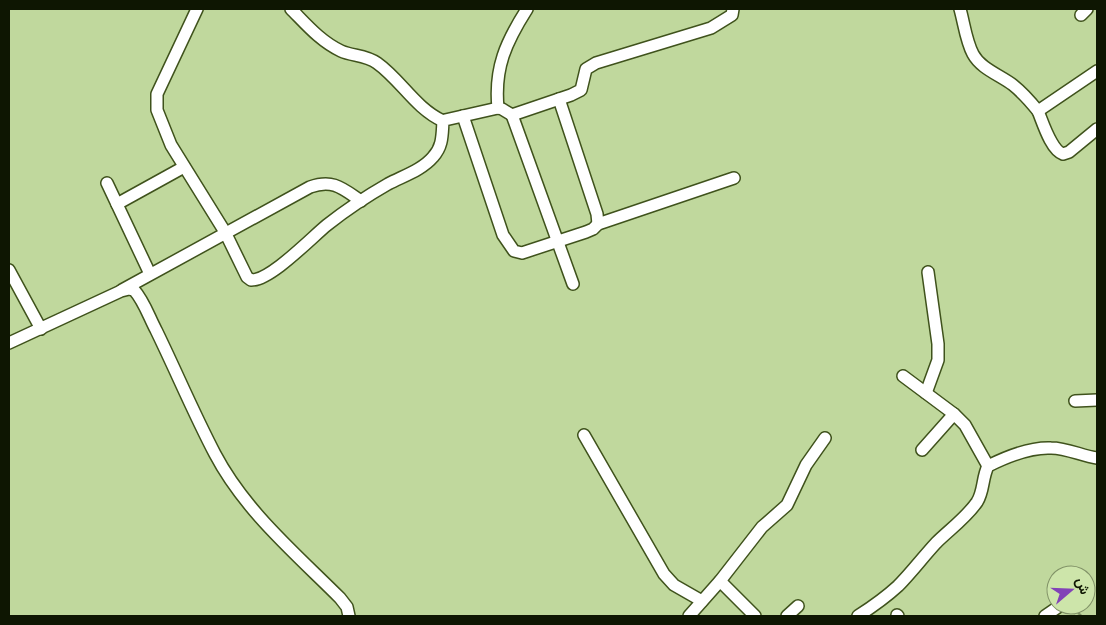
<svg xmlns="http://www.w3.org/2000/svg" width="1106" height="625" viewBox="0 0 1106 625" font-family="Raleway,Vazirmatn,sans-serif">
<rect width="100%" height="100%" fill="#c0d89d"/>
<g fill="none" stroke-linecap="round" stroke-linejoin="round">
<g stroke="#3f521c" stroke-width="14">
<g id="minor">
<path d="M197,9L157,94V110L171,145L225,232L247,277L251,280C270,281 311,238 327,225C346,210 367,196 388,184C403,176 422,170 433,157C443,146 442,135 443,121L445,120L498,108L502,109L512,115"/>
<path d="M291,9C306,24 320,41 341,51C352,56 366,55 377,63C401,80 415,108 443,121"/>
<path d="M960,9C964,23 966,41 973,54C981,69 1000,75 1013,85C1023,93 1030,101 1038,111L1097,71"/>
<path d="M1081,15L1087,9"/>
<path d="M559,99L597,214L598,224"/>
<path d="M498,108C494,68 506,42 527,9"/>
<path d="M1038,111C1043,123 1051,150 1063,154L1069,152L1097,129"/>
<path d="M463,116L503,235L514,251L522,253L586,232L593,229L598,224L734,178"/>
<path d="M107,183L150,274"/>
<path d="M117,204L184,167"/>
<path d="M9,270L41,329"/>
<path d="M573,284L512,115L571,95L581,90L586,69L596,63L711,28L732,15L733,9"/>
<path d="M122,290L310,187C333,179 342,188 361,201"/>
<path d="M9,343L121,291L129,289L134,290C144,301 149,317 156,330C176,371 194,414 215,454C245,511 295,553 340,598L347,607L349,616"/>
<path d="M903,376L954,414L965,425L988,466"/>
<path d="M926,393L938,360V344L928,272"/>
<path d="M1075,401L1097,400"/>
<path d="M584,435L664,574L674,585L702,601"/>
<path d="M922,450L954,414"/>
<path d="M720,581L755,616"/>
<path d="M897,615L898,616"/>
<path d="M689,616L720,581L762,527L787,505L806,465L825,438"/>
<path d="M787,616L798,606"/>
<path d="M858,616C872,607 886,597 898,586C911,573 923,557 936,543C949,530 966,518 977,502C984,491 982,478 988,466C1006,457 1031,447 1051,448C1067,448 1082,456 1097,458"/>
<path d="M1045,616L1061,605"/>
</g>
</g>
<g stroke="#7f9165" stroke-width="2" stroke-dasharray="4 2.5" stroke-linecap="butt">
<path d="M1071,609L1074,616"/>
<path d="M1072,610L1083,616"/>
</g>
<use href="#minor" stroke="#fff" stroke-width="11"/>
</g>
<rect width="1106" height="625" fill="none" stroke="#0e1602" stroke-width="20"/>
<g transform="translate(1071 590) rotate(71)"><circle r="24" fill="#cde5aa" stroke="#819267"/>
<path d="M0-4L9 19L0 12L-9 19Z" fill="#8242b7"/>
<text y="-8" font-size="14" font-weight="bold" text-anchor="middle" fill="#0e1602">ش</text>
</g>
</svg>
